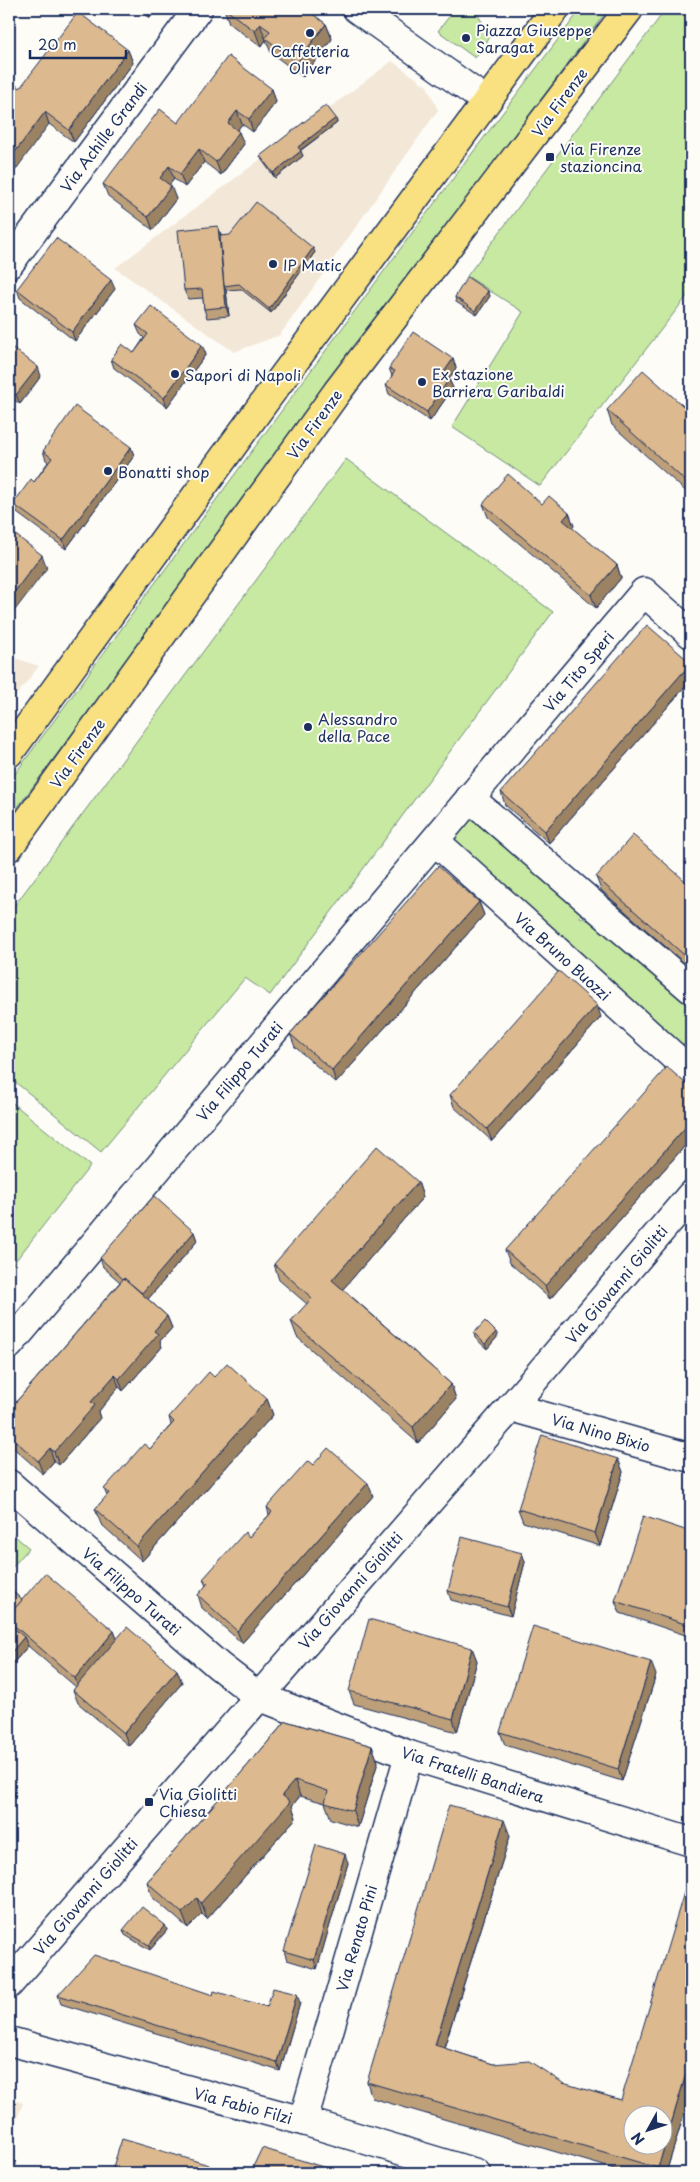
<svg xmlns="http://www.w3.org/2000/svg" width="700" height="2182" viewBox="0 0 700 2182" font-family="'Playpen Sans',sans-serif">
<rect width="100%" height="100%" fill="#fdfcf7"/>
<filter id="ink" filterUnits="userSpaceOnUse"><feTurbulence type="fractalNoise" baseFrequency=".02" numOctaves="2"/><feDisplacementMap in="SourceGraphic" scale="10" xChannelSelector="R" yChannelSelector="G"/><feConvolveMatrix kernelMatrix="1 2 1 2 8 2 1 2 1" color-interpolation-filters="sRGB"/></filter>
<g filter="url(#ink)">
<g fill="#f3e8d8">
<path d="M392,61L427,86L438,110L280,335L234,352L115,268Z"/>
<path d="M9,656L39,666L9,705Z"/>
<path d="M9,2098L23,2103L9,2140Z"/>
</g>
<g fill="#c8e9a1" stroke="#728c80">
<path d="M455,9H474L491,36L475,58L438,31Z"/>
<path d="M581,9H608L9,819V782L412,233Z"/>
<path d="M666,9H691V291L540,486L452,427L523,312L467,276Z"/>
<path d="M346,459L553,612L270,995L245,978L101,1152L9,1077V913Z"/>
<path d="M466,802L535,836L549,847L551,862L582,910L580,917L594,923L691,987V1068L460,868L447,819Z"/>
<path d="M9,1100L90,1166L9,1269Z"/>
<path d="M9,1531L29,1548L9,1571Z"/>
</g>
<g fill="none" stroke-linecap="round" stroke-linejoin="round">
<g stroke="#1b2f5e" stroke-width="31">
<g id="minor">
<path d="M357,9L486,101"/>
<path d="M9,264L198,9"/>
<path d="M470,798L691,989"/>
<path d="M435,841L691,1072"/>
<path d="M9,1345L644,592L691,634"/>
<path d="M511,1407L691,1458"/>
<path d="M9,1484L219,1666L258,1696L409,1755L691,1842"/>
<path d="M9,1984L511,1407L691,1195"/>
<path d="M9,2041L303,2121L476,2173"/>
<path d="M303,2121L409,1755"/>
</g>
</g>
<g stroke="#1b2f5e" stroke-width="31">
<g id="major">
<path d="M9,753L268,397L555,9"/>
<path d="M9,847L337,392L629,9"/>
</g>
</g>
<use href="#minor" stroke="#fdfcf7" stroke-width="28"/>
<use href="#major" stroke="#f9e181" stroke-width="28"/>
</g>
<g fill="#bd9f7a" stroke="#1b2f5e">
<path d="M137,9H157L150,18Z"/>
<path d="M224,9H306L326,24L332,39L303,77L271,53L266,40L261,47L229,23Z"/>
<path d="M128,50L133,63L74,142L49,124L20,88Z"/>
<path d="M272,89L276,102L253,132L242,124L237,130L244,144L221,175L204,162L185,187L174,179L169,185L176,199L153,230L108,196L103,184L178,123Z"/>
<path d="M336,118L337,123L300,151L303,156L275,178L262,160L260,156Z"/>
<path d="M218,226L221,236L315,252L271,313L241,289L226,290L229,316L207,318L204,309L203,298L188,299L184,290Z"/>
<path d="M17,289H115L75,341L20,298Z"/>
<path d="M488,291L490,296L477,315L456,302L455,297Z"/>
<path d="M136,325L206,354L167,407L114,368L111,359L134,353L144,338L140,334Z"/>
<path d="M9,345L41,376L20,404L9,396Z"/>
<path d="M453,359L456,368L449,379L453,388L430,421L389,394L386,385L392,376L389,368Z"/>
<path d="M607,410L691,413V496L612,425Z"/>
<path d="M131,447L134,456L66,549L17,513L13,504L34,482L48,462L46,460L43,451Z"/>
<path d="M483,504H542L569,513L574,526L572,528L617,565L621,578L596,608L488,517Z"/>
<path d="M691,663V680L549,843L505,805L501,792Z"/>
<path d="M596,877L691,886V969L601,890Z"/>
<path d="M479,902L484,915L336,1083L295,1047L290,1034Z"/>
<path d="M601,1017L492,1141L454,1107L450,1095Z"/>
<path d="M691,1088V1139L550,1299L510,1263L505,1250Z"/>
<path d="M418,1182L423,1197L343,1289L451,1384L456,1399L418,1443L297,1337L291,1321L307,1304L279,1280L274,1264Z"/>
<path d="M194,1232L197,1241L148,1299L167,1316L172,1328L160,1341L162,1347L123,1391L119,1387L98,1412L100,1418L59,1465L54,1461L43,1474L9,1444V1410L120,1282L103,1267L100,1258Z"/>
<path d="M474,1333L498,1336L487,1349L475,1338Z"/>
<path d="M214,1377L267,1399L273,1415L142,1561L101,1524L95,1509L107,1496L104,1489L150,1449L171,1425L169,1417Z"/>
<path d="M618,1459L623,1472L600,1546L523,1522L518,1509Z"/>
<path d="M313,1465L373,1496L242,1643L202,1608L198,1595L206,1586L203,1579L249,1537L269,1515L267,1507Z"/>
<path d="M691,1532V1637L620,1613L615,1601Z"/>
<path d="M522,1553L525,1562L511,1616L451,1600L448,1591Z"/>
<path d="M9,1588L22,1600L114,1631L117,1639L177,1670L182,1683L129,1746L78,1703L73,1690L76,1687L28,1646L9,1668Z"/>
<path d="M472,1648L477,1661L457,1732L354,1704L349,1691Z"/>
<path d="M656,1675L622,1781L505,1745L500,1732Z"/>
<path d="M286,1721L372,1746L378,1762L358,1827L331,1819L325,1803L300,1796L292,1806L296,1818L207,1919L202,1914L188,1928L152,1897L147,1882Z"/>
<path d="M691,1772V1799L686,1787Z"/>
<path d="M510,1836L444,2048L493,2064L621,2100L691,2091L666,2173H628L372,2098L367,2082Z"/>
<path d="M348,1863L317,1969L287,1960L284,1951Z"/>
<path d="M165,1925L167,1930L150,1950L125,1935L123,1930Z"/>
<path d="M58,1995H213L267,2007L300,2003L280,2071L61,2004Z"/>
</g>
<g fill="#9a8263" stroke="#1b2f5e">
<path d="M146,9H157L150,18Z"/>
<path d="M260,24L266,40L261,47L255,31Z"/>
<path d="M326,24L332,39L303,77L297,62Z"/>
<path d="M128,50L133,63L74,142L69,130Z"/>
<path d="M272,89L276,102L253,132L249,119Z"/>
<path d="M237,111L242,124L233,136L228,123Z"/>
<path d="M45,112L49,124L9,179V160Z"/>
<path d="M336,118L337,123L299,151L298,147Z"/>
<path d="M239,132L244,144L221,175L216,162Z"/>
<path d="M199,149L204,162L185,187L180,174Z"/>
<path d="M301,151L303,156L275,178L273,173Z"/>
<path d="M169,166L174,179L165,191L160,178Z"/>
<path d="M171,186L176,199L153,230L148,217Z"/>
<path d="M218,226L221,235L226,285L224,286L226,290L229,316L226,307Z"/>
<path d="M313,248L315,252L271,313L269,309Z"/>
<path d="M111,280L115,289L75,341L72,332Z"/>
<path d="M488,291L490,296L477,315L475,311Z"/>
<path d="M202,345L206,354L167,407L164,398Z"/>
<path d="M453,359L456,368L446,384L442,375Z"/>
<path d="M38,367L41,376L20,404L16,395Z"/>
<path d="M449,379L453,388L430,421L427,412Z"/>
<path d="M131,447L134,456L66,549L63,540Z"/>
<path d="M569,513L574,526L568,533L563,520Z"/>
<path d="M42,555L47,568L9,618V599Z"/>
<path d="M617,565L621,578L596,608L591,595Z"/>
<path d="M691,663V680L549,843L545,831Z"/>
<path d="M479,902L484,915L336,1083L332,1070Z"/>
<path d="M597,1005L601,1017L492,1141L487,1129Z"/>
<path d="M691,1121V1139L550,1299L545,1286Z"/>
<path d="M418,1182L423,1197L338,1295L332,1280Z"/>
<path d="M194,1232L197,1241L144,1304L140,1295Z"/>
<path d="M167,1316L172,1328L160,1341L162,1347L123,1391L119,1379L154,1331Z"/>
<path d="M496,1332L498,1336L487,1349L485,1344Z"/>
<path d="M115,1375L119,1387L98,1412L100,1418L59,1465L54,1452L91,1402Z"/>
<path d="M451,1384L456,1399L418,1443L413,1427Z"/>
<path d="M267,1399L273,1415L142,1561L137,1546Z"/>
<path d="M50,1448L54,1461L43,1474L38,1461Z"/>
<path d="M618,1459L623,1472L600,1546L595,1533Z"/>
<path d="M368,1483L373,1496L242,1643L237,1631Z"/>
<path d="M522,1553L525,1562L511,1616L507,1607Z"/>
<path d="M114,1631L119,1644L79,1690L75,1678Z"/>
<path d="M24,1637L28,1646L9,1668V1655Z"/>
<path d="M472,1648L477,1661L457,1732L453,1719Z"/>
<path d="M651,1662L656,1675L622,1781L618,1769Z"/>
<path d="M177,1670L182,1683L129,1746L124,1733Z"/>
<path d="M372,1746L378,1762L358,1827L353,1811Z"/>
<path d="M9,1779L15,1795L9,1802Z"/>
<path d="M295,1780L300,1796L292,1806L296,1818L207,1919L201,1903L282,1795Z"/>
<path d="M504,1820L510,1836L440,2060L435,2045Z"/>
<path d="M345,1854L348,1863L317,1969L314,1960Z"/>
<path d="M197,1898L202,1914L188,1928L182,1913Z"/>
<path d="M165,1925L167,1930L150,1950L149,1945Z"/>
<path d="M297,1994L300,2003L280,2071L277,2062Z"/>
<path d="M691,2057V2091L666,2173H660L658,2168Z"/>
<path d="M209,2165L212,2173H205Z"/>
</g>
<g fill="#dcb98e" stroke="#1b2f5e" fill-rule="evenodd">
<path d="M225,9H306L326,24L297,62L265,38L270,31L260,24L255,31Z"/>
<path d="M78,12L128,50L69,130L45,112L9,160V80L20,88Z"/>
<path d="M228,56L272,89L249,119L237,111L228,123L239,132L216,162L199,149L180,174L169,166L160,178L171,186L148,217L103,184L160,109L178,123Z"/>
<path d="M326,105L336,118L298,147L301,151L273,173L260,156Z"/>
<path d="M256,202L313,248L269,309L239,284L224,286L220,236L230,235Z"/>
<path d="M218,226L226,307L204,309L202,289L184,290L178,230Z"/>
<path d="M56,238L111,280L72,332L17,289Z"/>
<path d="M467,277L488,291L475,311L455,297Z"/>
<path d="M151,306L202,345L164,398L111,359L122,344L134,353L148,334L136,325Z"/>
<path d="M413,332L453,359L442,375L449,379L427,412L386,385L395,371L389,368Z"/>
<path d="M9,345L38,367L16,395L9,389Z"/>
<path d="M643,370L691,413V486L607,410Z"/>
<path d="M75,406L131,447L63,540L13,504L31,479L34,482L52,458L43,451Z"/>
<path d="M508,474L542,504L549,496L569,513L563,520L617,565L591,595L483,504Z"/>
<path d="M9,530L42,555L9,599Z"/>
<path d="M647,625L691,663L545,831L501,792Z"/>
<path d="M633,835L691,886V961L596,877Z"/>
<path d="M438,866L479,902L332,1070L290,1034Z"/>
<path d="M559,971L597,1005L487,1129L450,1095Z"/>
<path d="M667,1067L691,1088V1121L545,1286L505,1250Z"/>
<path d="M377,1146L418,1182L332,1280L451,1384L413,1427L291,1321L312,1298L274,1264Z"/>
<path d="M154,1196L194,1232L142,1293L124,1278L123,1279L100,1258Z"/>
<path d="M124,1278L167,1316L154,1331L158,1334L119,1379L115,1375L91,1402L95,1405L54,1452L50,1448L38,1461L9,1435V1410Z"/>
<path d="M485,1321L496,1332L485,1344L474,1333Z"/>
<path d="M227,1363L267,1399L137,1546L95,1509L109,1493L104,1489L144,1444L150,1449L174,1422L169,1417L209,1372L214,1377Z"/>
<path d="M542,1435L618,1459L595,1533L518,1509Z"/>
<path d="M328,1448L368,1483L237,1631L198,1595L208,1583L203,1579L245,1532L249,1537L272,1512L267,1507L308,1461L313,1465Z"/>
<path d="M643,1516L691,1532V1626L615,1601Z"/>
<path d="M462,1537L522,1553L507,1607L448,1591Z"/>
<path d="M45,1573L114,1631L75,1678L9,1621V1615Z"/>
<path d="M9,1588L22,1600L9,1615Z"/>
<path d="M369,1619L472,1648L453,1719L349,1691Z"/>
<path d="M9,1624L24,1637L9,1655Z"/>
<path d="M533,1626L651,1662L618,1769L500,1732Z"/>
<path d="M127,1627L177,1670L124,1733L73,1690Z"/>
<path d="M286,1721L372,1746L353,1811L325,1803L328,1791L295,1780L282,1795L290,1802L201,1903L197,1898L182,1913L147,1882Z"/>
<path d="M691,1772V1788L686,1787Z"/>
<path d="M449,1805L504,1820L435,2045L493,2064L529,2061L563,2083L621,2100L689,1876H691V2057L658,2168L367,2082ZM632,2114H662V2144H632Z"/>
<path d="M316,1845L345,1854L314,1960L284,1951Z"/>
<path d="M142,1907L165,1925L149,1945L123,1930Z"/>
<path d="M94,1955L213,1995L214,1991L267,2007L273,1988L297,1994L277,2062L58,1995Z"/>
<path d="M122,2139L209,2165L205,2173H111Z"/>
<path d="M262,2148L342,2173H250Z"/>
</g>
</g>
<g fill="#1b2f5e" stroke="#fdfcf7" stroke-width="2">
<circle cx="310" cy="33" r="5"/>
<circle cx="466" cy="38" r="5"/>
<rect x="545" y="152" width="10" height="10" rx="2.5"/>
<circle cx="273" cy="264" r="5"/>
<circle cx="175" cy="374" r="5"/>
<circle cx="422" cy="382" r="5"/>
<circle cx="108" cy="471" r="5"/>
<circle cx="308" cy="727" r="5"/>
<rect x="144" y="1797" width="10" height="10" rx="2.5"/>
</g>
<g text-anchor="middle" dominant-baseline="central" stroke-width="4" stroke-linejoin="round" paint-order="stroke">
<g font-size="15" fill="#1b2f5e" stroke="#fdfcf7" text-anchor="start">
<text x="476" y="29">Piazza Giuseppe<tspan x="476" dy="17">Saragat</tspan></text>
<text x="310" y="50" text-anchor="middle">Caffetteria<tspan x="310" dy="17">Oliver</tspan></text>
<text x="560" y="148">Via Firenze<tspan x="560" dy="17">stazioncina</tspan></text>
<text x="283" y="264">IP Matic</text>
<text x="432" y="373">Ex stazione<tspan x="432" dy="17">Barriera Garibaldi</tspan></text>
<text x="185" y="374">Sapori di Napoli</text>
<text x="118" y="471">Bonatti shop</text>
<text x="318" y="718">Alessandro<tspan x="318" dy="17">della Pace</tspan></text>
<text x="159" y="1793">Via Giolitti<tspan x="159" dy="17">Chiesa</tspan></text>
</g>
<g font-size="15" fill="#1b2f5e" stroke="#fdfcf7">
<text transform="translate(559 102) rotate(-53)">Via Firenze</text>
<text transform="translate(103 137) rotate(-53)">Via Achille Grandi</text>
<text transform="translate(314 424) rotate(-54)">Via Firenze</text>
<text transform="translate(578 671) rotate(-50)">Via Tito Speri</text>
<text transform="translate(77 753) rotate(-54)">Via Firenze</text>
<text transform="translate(563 956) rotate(42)">Via Bruno Buozzi</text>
<text transform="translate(239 1071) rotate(-50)">Via Filippo Turati</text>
<text transform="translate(616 1284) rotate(-50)">Via Giovanni Giolitti</text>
<text transform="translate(601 1432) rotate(16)">Via Nino Bixio</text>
<text transform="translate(350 1590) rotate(-49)">Via Giovanni Giolitti</text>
<text transform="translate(132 1591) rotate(41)">Via Filippo Turati</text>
<text transform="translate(473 1774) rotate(18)">Via Fratelli Bandiera</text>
<text transform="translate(85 1896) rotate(-49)">Via Giovanni Giolitti</text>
<text transform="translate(356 1938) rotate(-74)">Via Renato Pini</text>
<text transform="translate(243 2105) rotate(15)">Via Fabio Filzi</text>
</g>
</g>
<rect width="700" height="2182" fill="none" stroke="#fdfcf7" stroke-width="30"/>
<rect x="15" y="15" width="670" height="2152" fill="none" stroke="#1b2f5e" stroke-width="2" filter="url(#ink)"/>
<g transform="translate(648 2130) rotate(230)"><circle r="24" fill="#fdfcf7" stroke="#a3aaba"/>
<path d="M0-4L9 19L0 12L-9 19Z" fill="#1b2f5e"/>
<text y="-8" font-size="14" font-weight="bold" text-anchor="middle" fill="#1b2f5e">N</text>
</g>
<path d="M30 50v8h96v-8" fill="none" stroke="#1b2f5e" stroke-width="2.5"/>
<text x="38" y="50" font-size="15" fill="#1b2f5e" stroke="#fdfcf7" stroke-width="4" paint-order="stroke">20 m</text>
</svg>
